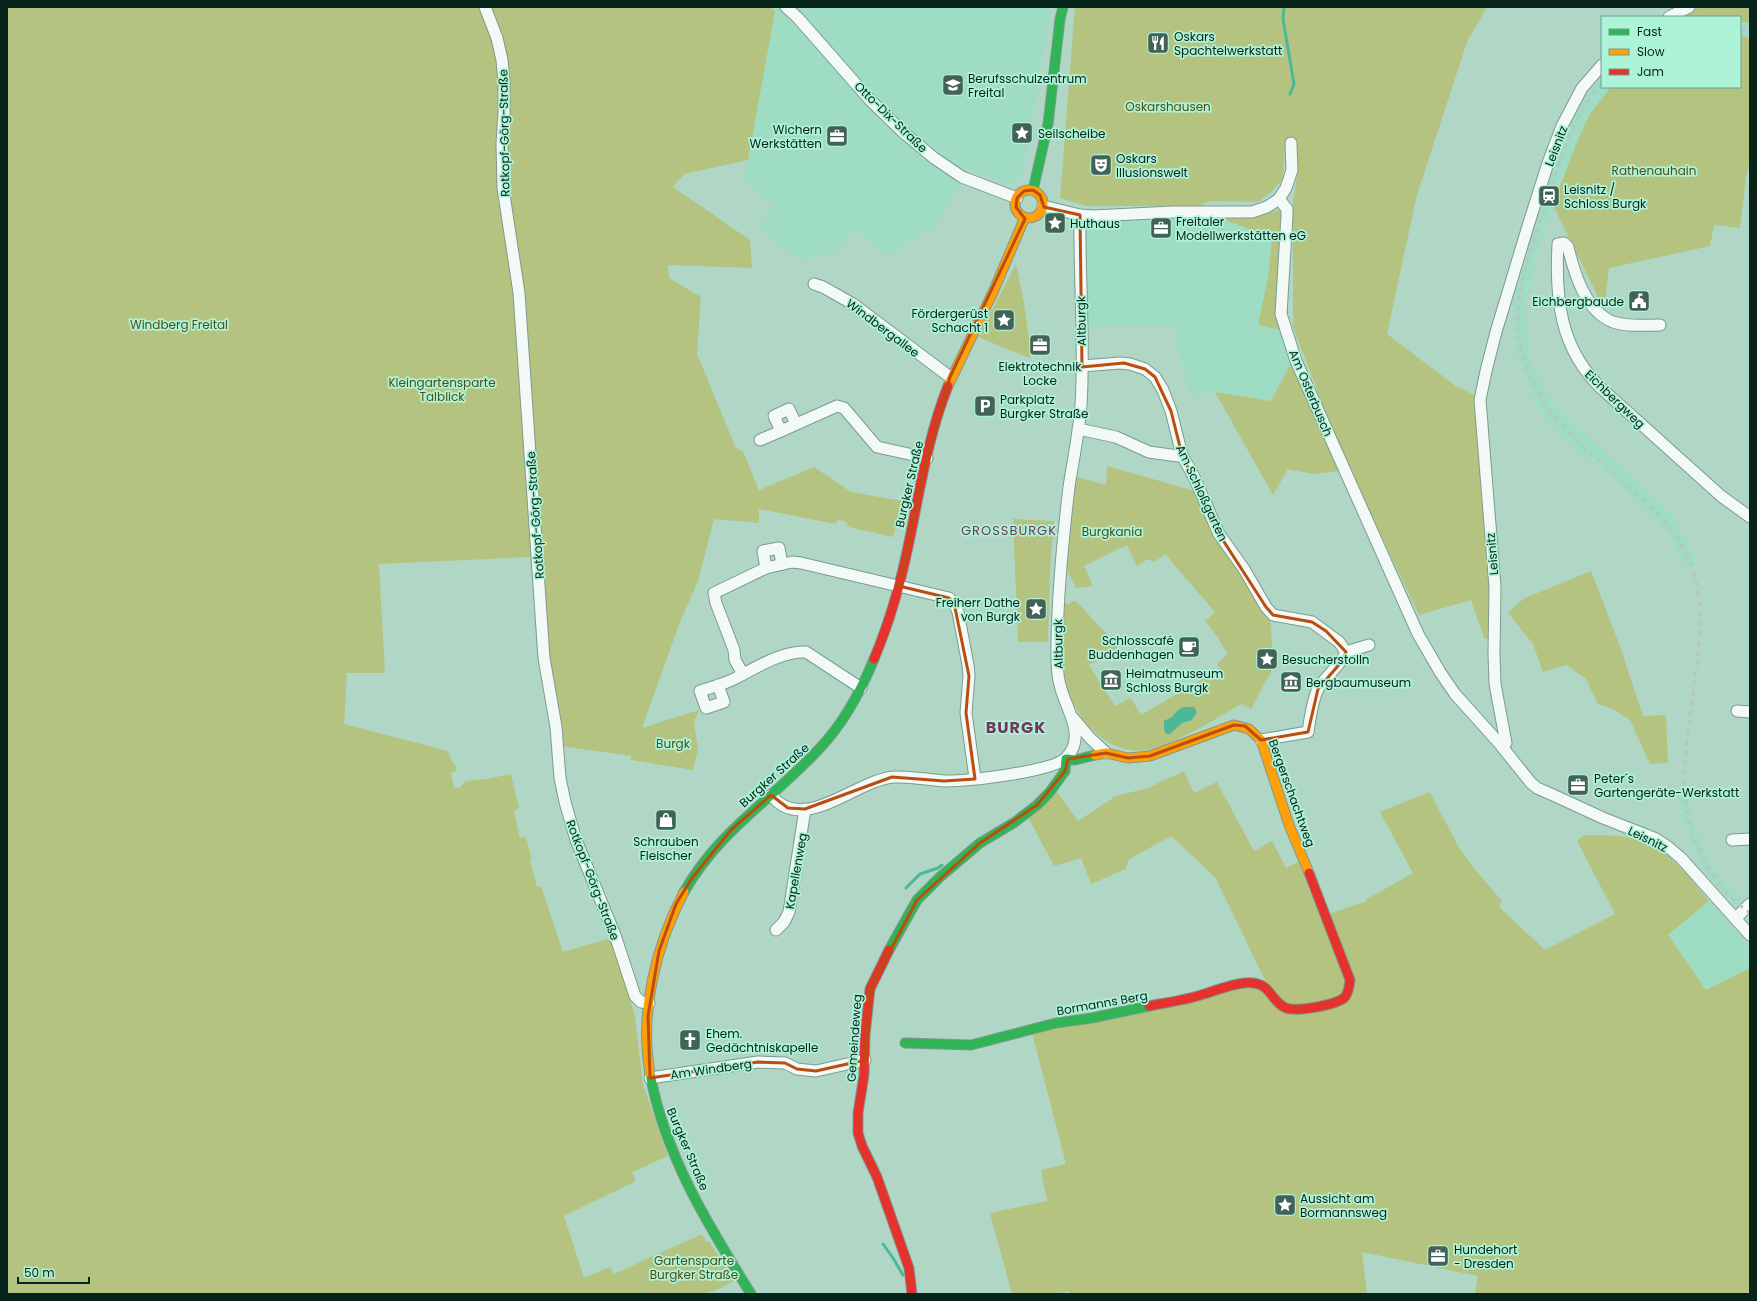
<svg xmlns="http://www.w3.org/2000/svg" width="1757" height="1301" viewBox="0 0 1757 1301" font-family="Poppins,sans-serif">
<rect width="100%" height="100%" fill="#b0d6c6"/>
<g fill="#9fdcc4">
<path d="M778,7H1051L1028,147L1021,178L1010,184L969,171L936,224L889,255L853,229L838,251L800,260L759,229L775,203L745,182L759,95L775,11Z"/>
<path d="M1740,21L1750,23V38L1740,35Z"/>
<path d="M1602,76V87H1611L1590,114L1540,243L1526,305L1525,318L1528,346L1531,360L1541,385L1558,409L1671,514L1697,563L1686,567L1674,544L1660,523L1618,483L1584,456L1550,422L1537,405L1517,356L1512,323L1514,291L1553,168L1565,135L1578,107Z"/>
<path d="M1177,219L1225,220L1272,238L1268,277L1258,324L1281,330L1291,363L1271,401L1215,392L1190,396L1173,326L1087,325L1086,233L1102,221Z"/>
<path d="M1689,795L1692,820L1702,845L1713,867L1724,882L1750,907V918L1732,902L1713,881L1701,862L1683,822L1678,796Z"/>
<path d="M1709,901L1750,946V968L1706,991L1668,935Z"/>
</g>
<g fill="#b4c480">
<path d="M7,7H769L775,11L748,160L684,174L673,187L750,240L752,268L668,265L669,278L701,297L697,354L736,448L743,451L759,490L814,467L851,492L903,501L893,537L849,527L845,521L837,520L836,524L759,509V523L714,519L698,581L680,622L642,728L699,710L694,722L698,749L693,770L631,760V756L554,745L537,642L532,557L379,564L385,673H347L344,724L448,751C449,759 455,762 457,771L451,772L454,788H459L466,781L486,779L511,774L519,808L514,811L520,838L526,837L532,860L530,861L537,887L541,886L563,952L612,938L635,1017L643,1085L668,1156L632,1172L636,1181L564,1216L584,1278L610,1267L614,1274L702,1234L706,1242L709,1241L734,1281L712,1292L710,1291L703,1294H7Z"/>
<path d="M1075,7H1487L1467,42L1417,195L1387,334L1457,387L1477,396L1481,492L1487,543L1490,603L1489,639L1484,638L1471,600L1419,615L1350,470L1313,474L1288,469L1273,495L1215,392L1271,401L1291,363L1304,393L1331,427L1293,327V202L1298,170L1296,144L1285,143L1283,179L1272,191L1258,202L1209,201L1199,206H1086L1060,198Z"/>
<path d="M1699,7H1750V23L1740,21V17H1681Z"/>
<path d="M1740,35L1750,38V161L1746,177L1740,228L1714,225L1710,246L1609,268L1604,309L1553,205L1576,144L1590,114L1611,87H1740Z"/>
<path d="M1279,210L1285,215L1281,330L1258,325L1268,277L1272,238L1225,220L1177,219V217L1261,216Z"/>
<path d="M1016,264C1023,296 1029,326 1030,358L978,337Z"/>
<path d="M1107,466L1198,492L1225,549L1270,620L1274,666L1251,709L1241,704C1212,721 1183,740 1151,749C1134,754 1116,748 1102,738C1056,701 1062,656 1064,604H1069L1072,601H1076L1118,646L1110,654L1089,665L1115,706L1131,698L1141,715L1220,669L1217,664L1228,654L1222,645L1218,637L1205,621L1215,612L1165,554L1155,562L1148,559L1137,566L1127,545L1084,566L1093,586L1076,588L1067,570L1076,477L1106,485Z"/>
<path d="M1013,519L1054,521L1050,569L1048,642H1018Z"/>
<path d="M1591,571L1620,646L1643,716L1666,715L1668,763L1650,764L1630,720L1613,709L1598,704L1586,679L1567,665L1543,672L1533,644L1508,613L1523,599Z"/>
<path d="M1184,771L1194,793L1217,782L1254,851L1272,841L1286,868L1298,862L1320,917L1367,901V899L1413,873L1380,812L1430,792L1458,846L1473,867L1502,901L1499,907L1545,950L1615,914L1577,841L1584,835C1598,835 1613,835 1627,837C1664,843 1687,874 1709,901L1668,935L1706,990L1750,968V1294H1475L1478,1276L1362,1252L1367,1294H1070L1069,1291L1056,1294H1012L990,1213L1047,1201L1041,1170L1066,1164L1032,1033L1265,980L1215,877L1171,836L1128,860L1126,869L1091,884L1081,858L1054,866L1028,817L1056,790L1078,821L1116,796L1148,788Z"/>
</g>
<path fill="#4db797" d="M1184,707H1194L1197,712L1192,720L1182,723L1170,734H1166L1164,730V721L1172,717L1178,710Z"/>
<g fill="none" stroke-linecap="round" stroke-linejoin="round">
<g stroke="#4db797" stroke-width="3">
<path d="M1284,7L1283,19L1294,84L1290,94"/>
<path d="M906,888L920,874L938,868L942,865"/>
<path d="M883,1244L893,1258L903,1275"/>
</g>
<g stroke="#7c9b8e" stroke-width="13">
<g id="street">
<path d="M485,7L497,38L502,60L504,82V113L502,143L503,188L519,293L544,658L556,727L560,778L565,802L576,840L615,935L635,996L641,1002L649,1003"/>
<path d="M786,7L798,18L870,100L904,133L934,158L962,177L1017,198"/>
<path d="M1669,17L1689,7"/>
<path d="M1279,199L1287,209V216L1281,314L1296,361L1418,634L1440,672L1455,694L1499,743L1531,783L1537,788L1553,795L1603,818L1654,838L1668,847L1681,858L1750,935"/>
<path d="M1043,206L1080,215L1093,216L1173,212H1252L1267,207L1279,199L1286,188L1292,170L1291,143"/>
<path d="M814,284L823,287L853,304L950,377"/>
<path d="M1660,325C1645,325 1627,327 1613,322C1585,311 1574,272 1568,247L1564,243L1558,244C1555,299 1560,349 1602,389L1721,496L1750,517"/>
<path d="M1082,366L1120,363L1130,364L1145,369L1155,377L1163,390L1171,411L1182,455L1194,477L1219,534L1244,569L1266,607L1273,615L1312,622L1339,642L1346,652"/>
<path d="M796,424L789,409L774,416L781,431L837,406L844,408L877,447L927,458"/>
<path d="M1078,429L1116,437L1149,452L1178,456L1182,455"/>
<path d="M760,440L781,431"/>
<path d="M766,568L763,551L779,548L782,564"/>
<path d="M1346,652L1369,645"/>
<path d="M743,674L735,660L734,650L716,603L714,593L766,568L792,562L801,563L949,598L954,603L958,612L968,665L969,676L966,713L975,778"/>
<path d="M718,685L724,702L706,708L700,691C712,687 725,684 736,678C757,667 782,651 806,652L861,688"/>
<path d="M1737,711L1750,712"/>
<path d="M1073,718L1090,738L1106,753"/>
<path d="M1261,740L1308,732C1310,719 1312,701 1318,689C1326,675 1340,667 1346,652"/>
<path d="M1502,747L1506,743L1495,684L1494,654L1495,587L1480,400L1486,371L1496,332L1528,226L1548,163L1562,126L1582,88L1602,65"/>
<path d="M771,795C803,836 857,779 894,777C911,776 928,780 945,781C967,781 1054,772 1067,757C1087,735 1065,708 1060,685C1056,671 1057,656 1057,642C1058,590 1063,538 1069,487C1073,460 1079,433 1081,405C1085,342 1079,278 1080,215"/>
<path d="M1732,840L1750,839"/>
<path d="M1736,918L1750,904"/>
<path d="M776,930L784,922L789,912L805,809"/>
<path d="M650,1078L758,1062L785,1063L797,1069L816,1071L865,1060"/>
</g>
</g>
<g stroke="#7c9b8e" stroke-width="11">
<g id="fast">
<path d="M1033,190L1048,124L1060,19L1063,7"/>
<path d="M684,892C719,830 773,799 819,749C843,724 861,691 874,659"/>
<path d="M889,950L917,900L940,877L980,843L1015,822L1037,805L1049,793L1065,771L1066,759L1075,760L1095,755"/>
<path d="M905,1043L971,1045L1056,1023L1092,1018L1149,1006"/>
<path d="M650,1073C664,1154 708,1225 751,1294"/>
</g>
</g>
<g stroke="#7c9b8e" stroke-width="11">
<g id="slow">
<circle cx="1029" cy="204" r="14"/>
<path d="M948,386L994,290L1025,217"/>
<path d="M1095,755L1106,753L1128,758L1150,756L1234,725L1249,729L1261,740L1289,825L1309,873"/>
<path d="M650,1073C639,1013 656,945 684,892"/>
</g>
</g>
<g stroke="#7c9b8e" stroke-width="11">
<g id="jam">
<path d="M874,659C890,621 901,582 909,542C920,490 928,436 948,386"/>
<path d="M889,950L870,989L865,1035L864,1075L858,1113V1133L862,1146L877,1177L909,1268L912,1294"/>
<path d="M1149,1006C1164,1003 1179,1001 1194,997C1210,993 1227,985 1244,983C1272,980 1269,1001 1286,1008C1297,1012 1337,1005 1345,997C1349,992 1349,986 1350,980L1309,873"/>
</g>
</g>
<use href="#street" stroke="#f3f9f6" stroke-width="11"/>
<use href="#fast" stroke="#30b455" stroke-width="9"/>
<use href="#slow" stroke="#ff9f0a" stroke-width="9"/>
<use href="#jam" stroke="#e5322d" stroke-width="9"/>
<g stroke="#b9c5c0" stroke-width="3" stroke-dasharray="5 5" stroke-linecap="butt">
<path d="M1740,30L1750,31"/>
<path d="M1602,83C1571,117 1557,171 1543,214C1531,247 1519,282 1518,317C1517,402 1581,443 1636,493C1654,509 1672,526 1683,548C1696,572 1701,599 1701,626L1685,761C1684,777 1684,792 1686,807C1692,848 1717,890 1750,913"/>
</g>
</g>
<path fill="none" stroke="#bb4e0f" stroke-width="3" stroke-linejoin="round" d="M1033,190L1040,195L1044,207L1080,215L1082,367L1124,363L1145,369L1155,377L1171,411L1182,455L1219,534L1266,607L1273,615L1312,622L1326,631L1346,652L1343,660L1318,689L1308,732L1261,740L1245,726L1234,725L1150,756L1128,758L1106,753L1068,759L1065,771L1037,805L980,843L917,900L870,989L865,1060L816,1071L797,1069L785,1063L758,1062L650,1078L648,1016L659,951L676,904L692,878L731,830L771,795L788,808L805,809L892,777L944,781L975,779L966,713L969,676L954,603L949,598L899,586L927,458L950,377L1025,219L1016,207L1017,198L1024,191Z"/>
<defs>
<g id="restaurant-square" transform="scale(1.15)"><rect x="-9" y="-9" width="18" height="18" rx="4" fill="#426257" stroke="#adf3d7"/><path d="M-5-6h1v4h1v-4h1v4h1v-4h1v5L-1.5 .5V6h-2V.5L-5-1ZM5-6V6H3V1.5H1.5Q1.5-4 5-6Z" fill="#fff"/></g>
<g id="school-square" transform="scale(1.15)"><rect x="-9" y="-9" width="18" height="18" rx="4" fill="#426257" stroke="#adf3d7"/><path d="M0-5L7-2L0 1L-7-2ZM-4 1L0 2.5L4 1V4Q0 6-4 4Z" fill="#fff"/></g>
<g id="sight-square" transform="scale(1.15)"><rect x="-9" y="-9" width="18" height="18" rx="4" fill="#426257" stroke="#adf3d7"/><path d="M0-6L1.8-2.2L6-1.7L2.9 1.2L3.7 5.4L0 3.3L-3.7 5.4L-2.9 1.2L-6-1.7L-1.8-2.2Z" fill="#fff"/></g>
<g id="office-square" transform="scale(1.15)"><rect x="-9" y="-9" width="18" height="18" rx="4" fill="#426257" stroke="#adf3d7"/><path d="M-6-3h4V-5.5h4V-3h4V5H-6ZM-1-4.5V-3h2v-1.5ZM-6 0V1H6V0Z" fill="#fff"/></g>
<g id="theatre-square" transform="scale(1.15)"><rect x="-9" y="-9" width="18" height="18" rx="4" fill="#426257" stroke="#adf3d7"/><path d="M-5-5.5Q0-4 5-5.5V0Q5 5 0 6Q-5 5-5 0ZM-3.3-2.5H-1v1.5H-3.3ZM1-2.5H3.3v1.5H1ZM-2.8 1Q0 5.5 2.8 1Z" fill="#fff"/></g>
<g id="station-square" transform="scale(1.15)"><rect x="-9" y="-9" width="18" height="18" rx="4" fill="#426257" stroke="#adf3d7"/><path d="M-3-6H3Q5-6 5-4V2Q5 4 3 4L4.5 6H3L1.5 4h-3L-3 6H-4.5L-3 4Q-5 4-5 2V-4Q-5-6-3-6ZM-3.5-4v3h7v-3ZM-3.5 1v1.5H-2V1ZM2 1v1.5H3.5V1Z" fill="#fff"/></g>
<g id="civic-square" transform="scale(1.15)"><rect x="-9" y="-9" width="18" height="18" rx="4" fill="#426257" stroke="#adf3d7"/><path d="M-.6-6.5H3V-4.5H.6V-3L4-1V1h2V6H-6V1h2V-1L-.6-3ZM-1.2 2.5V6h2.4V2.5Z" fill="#fff"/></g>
<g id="parking-square" transform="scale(1.15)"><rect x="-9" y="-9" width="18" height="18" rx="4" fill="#426257" stroke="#adf3d7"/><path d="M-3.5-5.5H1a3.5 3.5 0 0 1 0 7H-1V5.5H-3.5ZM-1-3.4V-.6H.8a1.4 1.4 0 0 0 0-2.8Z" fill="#fff"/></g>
<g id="cafe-square" transform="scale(1.15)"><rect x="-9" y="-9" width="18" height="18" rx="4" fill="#426257" stroke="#adf3d7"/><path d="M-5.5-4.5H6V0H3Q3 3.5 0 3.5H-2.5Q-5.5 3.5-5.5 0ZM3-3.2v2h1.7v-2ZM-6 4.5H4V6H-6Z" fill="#fff"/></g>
<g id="museum-square" transform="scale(1.15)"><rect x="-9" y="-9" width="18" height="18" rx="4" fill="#426257" stroke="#adf3d7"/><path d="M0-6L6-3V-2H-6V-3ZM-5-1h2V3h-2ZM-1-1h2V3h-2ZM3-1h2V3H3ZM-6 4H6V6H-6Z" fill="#fff"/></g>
<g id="shop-square" transform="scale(1.15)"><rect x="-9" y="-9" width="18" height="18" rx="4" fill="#426257" stroke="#adf3d7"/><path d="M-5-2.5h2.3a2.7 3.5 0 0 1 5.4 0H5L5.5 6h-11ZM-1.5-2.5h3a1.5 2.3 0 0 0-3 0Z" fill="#fff"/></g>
<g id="church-square" transform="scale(1.15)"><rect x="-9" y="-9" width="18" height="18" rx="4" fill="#426257" stroke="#adf3d7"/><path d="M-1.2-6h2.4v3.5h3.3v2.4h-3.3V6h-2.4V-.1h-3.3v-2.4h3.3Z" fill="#fff"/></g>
</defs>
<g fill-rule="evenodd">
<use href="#restaurant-square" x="1158" y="43"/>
<use href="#school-square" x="953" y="85"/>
<use href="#sight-square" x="1022" y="133"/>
<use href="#office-square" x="837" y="136"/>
<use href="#theatre-square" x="1101" y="165"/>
<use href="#station-square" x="1549" y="196"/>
<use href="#sight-square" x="1055" y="223"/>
<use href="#office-square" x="1161" y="228"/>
<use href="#civic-square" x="1639" y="301"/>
<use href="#sight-square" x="1004" y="320"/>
<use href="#office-square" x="1040" y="345"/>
<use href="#parking-square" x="985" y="406"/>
<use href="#sight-square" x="1036" y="609"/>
<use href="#cafe-square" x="1189" y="647"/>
<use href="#sight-square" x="1267" y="659"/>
<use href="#museum-square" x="1111" y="680"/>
<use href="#museum-square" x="1291" y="682"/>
<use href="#office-square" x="1578" y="785"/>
<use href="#shop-square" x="666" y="820"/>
<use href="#church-square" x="690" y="1040"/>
<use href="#sight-square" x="1285" y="1205"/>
<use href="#office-square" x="1438" y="1256"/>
</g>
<g text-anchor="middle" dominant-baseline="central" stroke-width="3.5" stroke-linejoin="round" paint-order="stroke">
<g font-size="12" fill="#07241b" stroke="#adf3d7" text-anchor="start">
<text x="1174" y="36">Oskars<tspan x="1174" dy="14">Spachtelwerkstatt</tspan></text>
<text x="968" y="78">Berufsschulzentrum<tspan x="968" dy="14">Freital</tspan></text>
<text x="822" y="129" text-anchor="end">Wichern<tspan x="822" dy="14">Werkstätten</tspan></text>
<text x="1038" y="133">Seilscheibe</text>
<text x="1116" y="158">Oskars<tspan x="1116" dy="14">Illusionswelt</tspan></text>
<text x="1564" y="189">Leisnitz /<tspan x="1564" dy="14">Schloss Burgk</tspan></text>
<text x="1176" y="221">Freitaler<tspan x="1176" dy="14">Modellwerkstätten eG</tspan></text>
<text x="1070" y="223">Huthaus</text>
<text x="1624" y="301" text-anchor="end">Eichbergbaude</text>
<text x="988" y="313" text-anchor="end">Fördergerüst<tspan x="988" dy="14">Schacht 1</tspan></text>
<text x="1040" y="366" text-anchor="middle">Elektrotechnik<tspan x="1040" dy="14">Locke</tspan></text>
<text x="1000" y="399">Parkplatz<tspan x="1000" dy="14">Burgker Straße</tspan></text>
<text x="1020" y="602" text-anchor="end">Freiherr Dathe<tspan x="1020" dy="14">von Burgk</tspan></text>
<text x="1174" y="640" text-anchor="end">Schlosscafé<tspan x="1174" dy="14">Buddenhagen</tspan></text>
<text x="1282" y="659">Besucherstolln</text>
<text x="1126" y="673">Heimatmuseum<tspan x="1126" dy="14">Schloss Burgk</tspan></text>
<text x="1306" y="682">Bergbaumuseum</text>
<text x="1594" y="778">Peter´s<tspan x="1594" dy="14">Gartengeräte-Werkstatt</tspan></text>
<text x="666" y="841" text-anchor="middle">Schrauben<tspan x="666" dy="14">Fleischer</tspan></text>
<text x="706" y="1033">Ehem.<tspan x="706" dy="14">Gedächtniskapelle</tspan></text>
<text x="1300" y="1198">Aussicht am<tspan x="1300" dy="14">Bormannsweg</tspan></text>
<text x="1454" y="1249">Hundehort<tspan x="1454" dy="14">- Dresden</tspan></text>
</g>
<g font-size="12" fill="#504e18" stroke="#adf3d7">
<text x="1168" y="106">Oskarshausen</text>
<text x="1654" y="170">Rathenauhain</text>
<text x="179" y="324">Windberg Freital</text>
<text x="442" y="382">Kleingartensparte<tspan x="442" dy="14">Talblick</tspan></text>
<text x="1112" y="531">Burgkania</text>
<text x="673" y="743">Burgk</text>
<text x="694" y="1260">Gartensparte<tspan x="694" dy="14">Burgker Straße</tspan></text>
</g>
<g font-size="12" fill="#07241b" stroke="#adf3d7">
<text transform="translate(891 117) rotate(44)">Otto-Dix-Straße</text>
<text transform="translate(504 133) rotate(-91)">Rotkopf-Görg-Straße</text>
<text transform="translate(1556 146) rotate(-69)">Leisnitz</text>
<text transform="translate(1081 321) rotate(-91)">Altburgk</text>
<text transform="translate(883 328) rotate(37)">Windbergallee</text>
<text transform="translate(1311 393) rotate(67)">Am Osterbusch</text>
<text transform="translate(1615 399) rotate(44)">Eichbergweg</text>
<text transform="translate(909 484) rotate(-77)">Burgker Straße</text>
<text transform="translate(1202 493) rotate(65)">Am Schloßgarten</text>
<text transform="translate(535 515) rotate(-94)">Rotkopf-Görg-Straße</text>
<text transform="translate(1492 554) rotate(-95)">Leisnitz</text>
<text transform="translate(1058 644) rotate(-91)">Altburgk</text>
<text transform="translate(774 775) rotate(-42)">Burgker Straße</text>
<text transform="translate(1292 793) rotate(70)">Bergerschachtweg</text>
<text transform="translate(1648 839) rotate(26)">Leisnitz</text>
<text transform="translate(796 871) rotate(-80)">Kapellenweg</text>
<text transform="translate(593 880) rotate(69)">Rotkopf-Görg-Straße</text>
<text transform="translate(1102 1003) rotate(-10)">Bormanns Berg</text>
<text transform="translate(854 1038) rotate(-86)">Gemeindeweg</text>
<text transform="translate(711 1069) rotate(-8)">Am Windberg</text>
<text transform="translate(688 1149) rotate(67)">Burgker Straße</text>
</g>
<g font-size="13" letter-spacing="1" fill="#76365a" stroke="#adf3d7">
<text x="1009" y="530">GROSSBURGK</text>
</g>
<g font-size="16" font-weight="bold" letter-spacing="1" fill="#76365a" stroke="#adf3d7">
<text x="1016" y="727">BURGK</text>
</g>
</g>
<rect width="1757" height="1301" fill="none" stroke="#07241b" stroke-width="16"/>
<rect x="1601" y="16" width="140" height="72" fill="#adf3d7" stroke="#6ba08c"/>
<rect x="1609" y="29" width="20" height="6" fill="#30b455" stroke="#6ba08c"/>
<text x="1637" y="36" font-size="12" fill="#07241b">Fast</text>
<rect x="1609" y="49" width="20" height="6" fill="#ff9f0a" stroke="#6ba08c"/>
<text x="1637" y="56" font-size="12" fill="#07241b">Slow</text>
<rect x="1609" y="69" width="20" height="6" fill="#e5322d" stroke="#6ba08c"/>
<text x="1637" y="76" font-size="12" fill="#07241b">Jam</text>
<path d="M18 1277v6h71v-6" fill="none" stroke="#07241b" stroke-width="2"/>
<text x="24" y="1277" font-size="12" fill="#07241b" stroke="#adf3d7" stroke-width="3" paint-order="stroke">50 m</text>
</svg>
